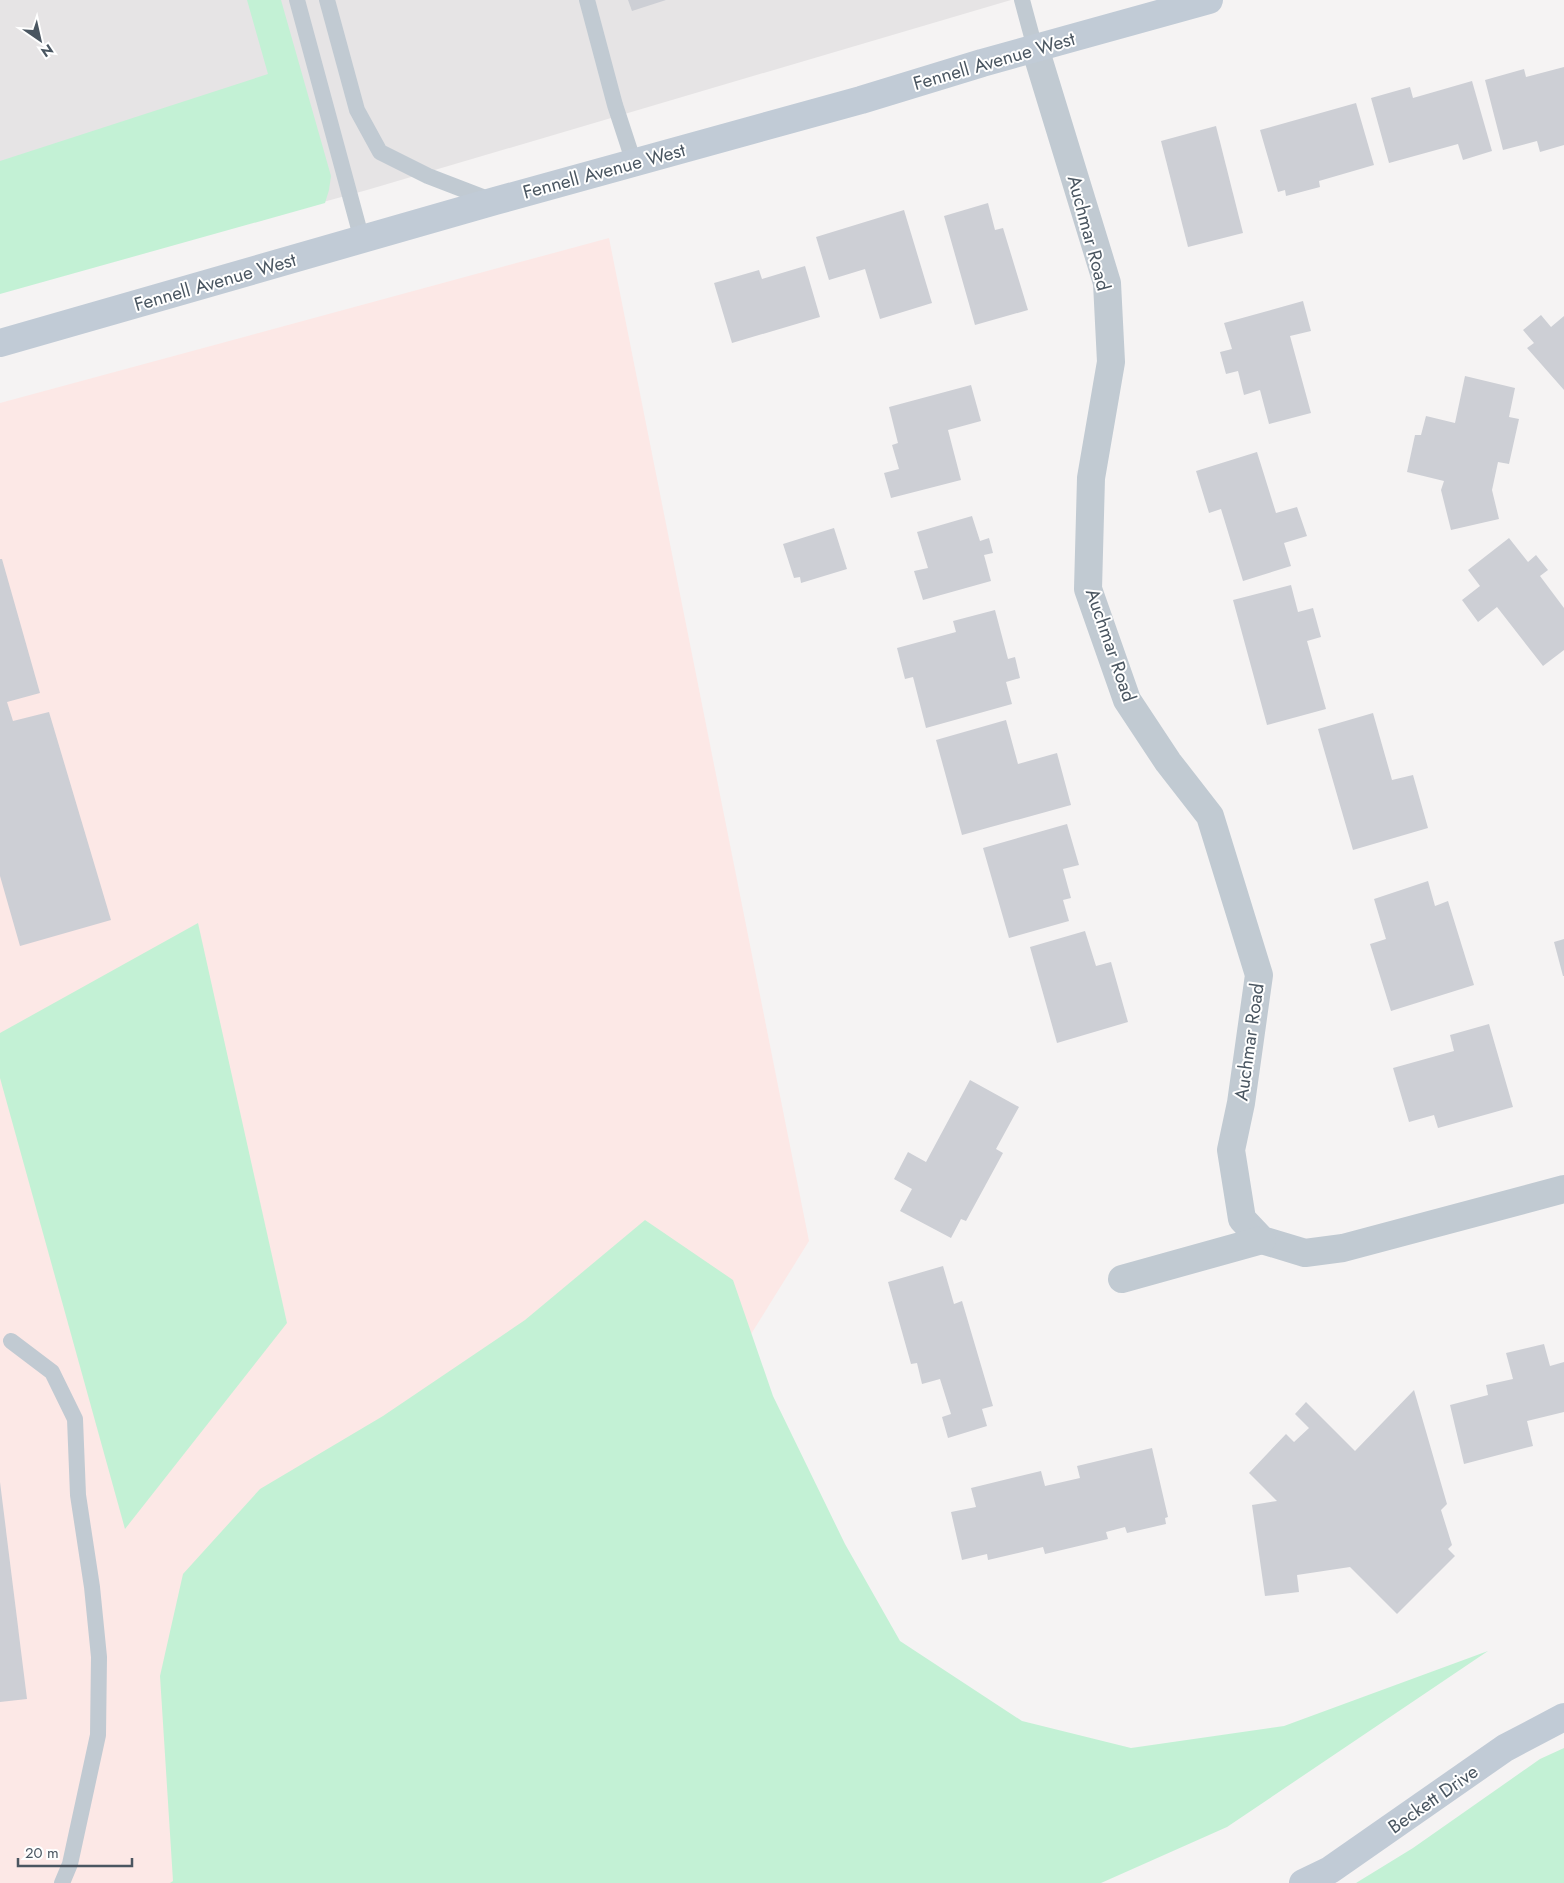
<svg xmlns="http://www.w3.org/2000/svg" width="1564" height="1883" viewBox="0 0 1564 1883" font-family="Jost,sans-serif">
<rect width="100%" height="100%" fill="#f5f3f3"/>
<path fill="#e6e4e5" d="M0,0H1011L367,190L0,291Z"/>
<path fill="#fce8e6" d="M609,238L809,1241L409,1883H0V403Z"/>
<g fill="#c3f1d5">
<path d="M247,0H281L331,176L329,190L325,203L0,294V161L268,74Z"/>
<path d="M198,923L287,1323L125,1529L0,1078V1033Z"/>
<path d="M645,1220L733,1280L773,1396L845,1544L900,1641L1022,1721L1131,1748L1284,1726L1488,1651L1227,1827L1101,1883H170L173,1881L160,1676L183,1574L260,1489L383,1416L525,1320Z"/>
<path d="M1564,1748V1883H1356L1413,1848L1540,1759Z"/>
</g>
<g fill="#cdcfd5">
<path d="M628,0H666L632,11Z"/>
<path d="M1564,67V145L1540,152L1537,141L1503,150L1485,80L1524,69L1526,77Z"/>
<path d="M1472,81L1492,151L1463,160L1458,144L1389,163L1371,98L1410,87L1413,98Z"/>
<path d="M1356,103L1374,165L1319,181L1320,187L1286,196L1285,190L1278,192L1260,130Z"/>
<path d="M1216,126L1243,233L1188,247L1161,141Z"/>
<path d="M988,203L995,230L1003,228L1028,310L975,325L944,216Z"/>
<path d="M904,210L932,303L880,319L865,269L829,280L816,237Z"/>
<path d="M805,266L820,317L732,343L714,283L759,270L762,279Z"/>
<path d="M1303,301L1311,331L1290,336L1311,413L1269,424L1260,390L1244,395L1238,371L1226,374L1220,352L1232,349L1224,323Z"/>
<path d="M1541,315L1551,327L1564,316V390L1527,348L1534,343L1523,330Z"/>
<path d="M1465,376L1515,388L1509,417L1519,419L1509,464L1498,462L1492,490L1499,519L1451,530L1441,490L1444,481L1407,472L1415,435H1421L1426,416L1455,423Z"/>
<path d="M971,385L981,421L948,430L961,480L891,498L884,473L899,469L892,445L898,443L889,407Z"/>
<path d="M1257,452L1276,513L1297,507L1307,536L1284,543L1291,566L1243,581L1221,509L1209,513L1196,471Z"/>
<path d="M972,516L980,541L989,538L993,553L984,555L991,581L923,600L914,571L928,568L917,532Z"/>
<path d="M834,528L847,569L801,583L800,577L794,578L783,544Z"/>
<path d="M1509,538L1528,562L1536,555L1548,570L1540,576L1564,608V650L1543,666L1497,607L1478,622L1462,600L1480,586L1468,570Z"/>
<path d="M0,559H2L40,693L7,702L13,721L49,712L111,920L20,946L0,876Z"/>
<path d="M1291,585L1298,612L1313,608L1321,637L1307,641L1326,709L1267,725L1233,600Z"/>
<path d="M995,610L1008,659L1015,657L1020,678L1006,682L1012,704L926,728L913,677L905,679L897,648L956,632L953,621Z"/>
<path d="M1373,713L1392,780L1413,775L1428,828L1353,850L1318,729Z"/>
<path d="M1006,720L1018,764L1057,753L1071,805L962,835L936,740Z"/>
<path d="M1067,824L1079,865L1063,869L1071,898L1063,900L1069,921L1009,938L983,848Z"/>
<path d="M1428,881L1435,906L1448,901L1474,985L1391,1011L1370,944L1386,939L1374,899Z"/>
<path d="M1085,931L1096,966L1111,962L1128,1022L1057,1043L1030,947Z"/>
<path d="M1564,939V976H1563L1554,942Z"/>
<path d="M1489,1024L1513,1107L1438,1128L1434,1115L1409,1122L1393,1068L1454,1051L1450,1035Z"/>
<path d="M970,1080L1019,1107L996,1149L1003,1153L966,1221L961,1219L951,1238L900,1211L912,1189L894,1179L908,1152L926,1162Z"/>
<path d="M943,1266L954,1304L962,1301L993,1406L982,1409L987,1426L948,1438L942,1417L951,1414L940,1379L922,1384L917,1363L911,1364L888,1282Z"/>
<path d="M1544,1344L1550,1366L1564,1362V1412L1527,1421L1533,1446L1464,1464L1450,1405L1488,1395L1486,1385L1513,1379L1506,1353Z"/>
<path d="M1414,1390L1447,1504L1441,1510L1452,1545L1448,1549L1455,1556L1397,1614L1350,1567L1297,1575L1299,1592L1265,1596L1252,1505L1277,1501L1249,1473L1286,1434L1294,1442L1309,1428L1295,1414L1306,1402L1355,1451Z"/>
<path d="M1152,1448L1168,1517L1165,1518L1166,1524L1127,1533L1125,1527L1106,1532L1108,1539L1045,1554L1043,1547L988,1560L987,1554L962,1560L951,1512L976,1507L971,1488L1041,1471L1045,1486L1080,1478L1077,1466Z"/>
<path d="M0,1482L27,1699L0,1702Z"/>
</g>
<g fill="none" stroke-linecap="round" stroke-linejoin="round">
<g stroke="#c1cad2" stroke-width="16">
<path d="M297,0L362,240"/>
<path d="M327,0L357,110L380,152L428,176L493,201"/>
<path d="M587,0L615,105L634,163"/>
<path d="M1022,0L1035,48"/>
<path d="M11,1341L52,1372L75,1419L78,1495L92,1587L99,1657L98,1735L70,1864L62,1883"/>
</g>
<g stroke="#c1cad2" stroke-width="28">
<path d="M1035,48L1107,283L1111,362L1091,478L1088,589L1127,700L1168,762L1210,816L1259,975L1241,1103L1231,1150L1242,1219L1262,1240L1305,1253L1343,1248L1564,1189"/>
<path d="M1122,1279L1262,1240"/>
</g>
<g stroke="#c1cbd6" stroke-width="28">
<path d="M0,343L495,201L861,100L982,63L1209,0"/>
<path d="M1303,1883L1330,1870L1505,1748L1564,1717"/>
</g>
</g>
<g text-anchor="middle" dominant-baseline="central" stroke-width="4" stroke-linejoin="round" paint-order="stroke">
<g font-size="19" fill="#4a5661" stroke="#fff">
<text transform="translate(994 61) rotate(-16)">Fennell Avenue West</text>
<text transform="translate(604 171) rotate(-15)">Fennell Avenue West</text>
<text transform="translate(1089 233) rotate(75)">Auchmar Road</text>
<text transform="translate(215 282) rotate(-16)">Fennell Avenue West</text>
<text transform="translate(1111 645) rotate(71)">Auchmar Road</text>
<text transform="translate(1249 1042) rotate(-82)">Auchmar Road</text>
<text transform="translate(1433 1799) rotate(-35)">Beckett Drive</text>
</g>
</g>
<g transform="translate(40 40) rotate(146)" stroke="#ffffff" stroke-width="4" paint-order="stroke">
<path d="M0-4L9 19L0 12L-9 19Z" fill="#4a5661"/>
<text y="-8" font-size="14" font-weight="bold" text-anchor="middle" fill="#4a5661">N</text>
</g>
<path d="M18 1858v8h114v-8" fill="none" stroke="#4a5661" stroke-width="2.5"/>
<text x="25" y="1858" font-size="15" fill="#4a5661" stroke="#ffffff" stroke-width="4" paint-order="stroke">20 m</text>
</svg>
